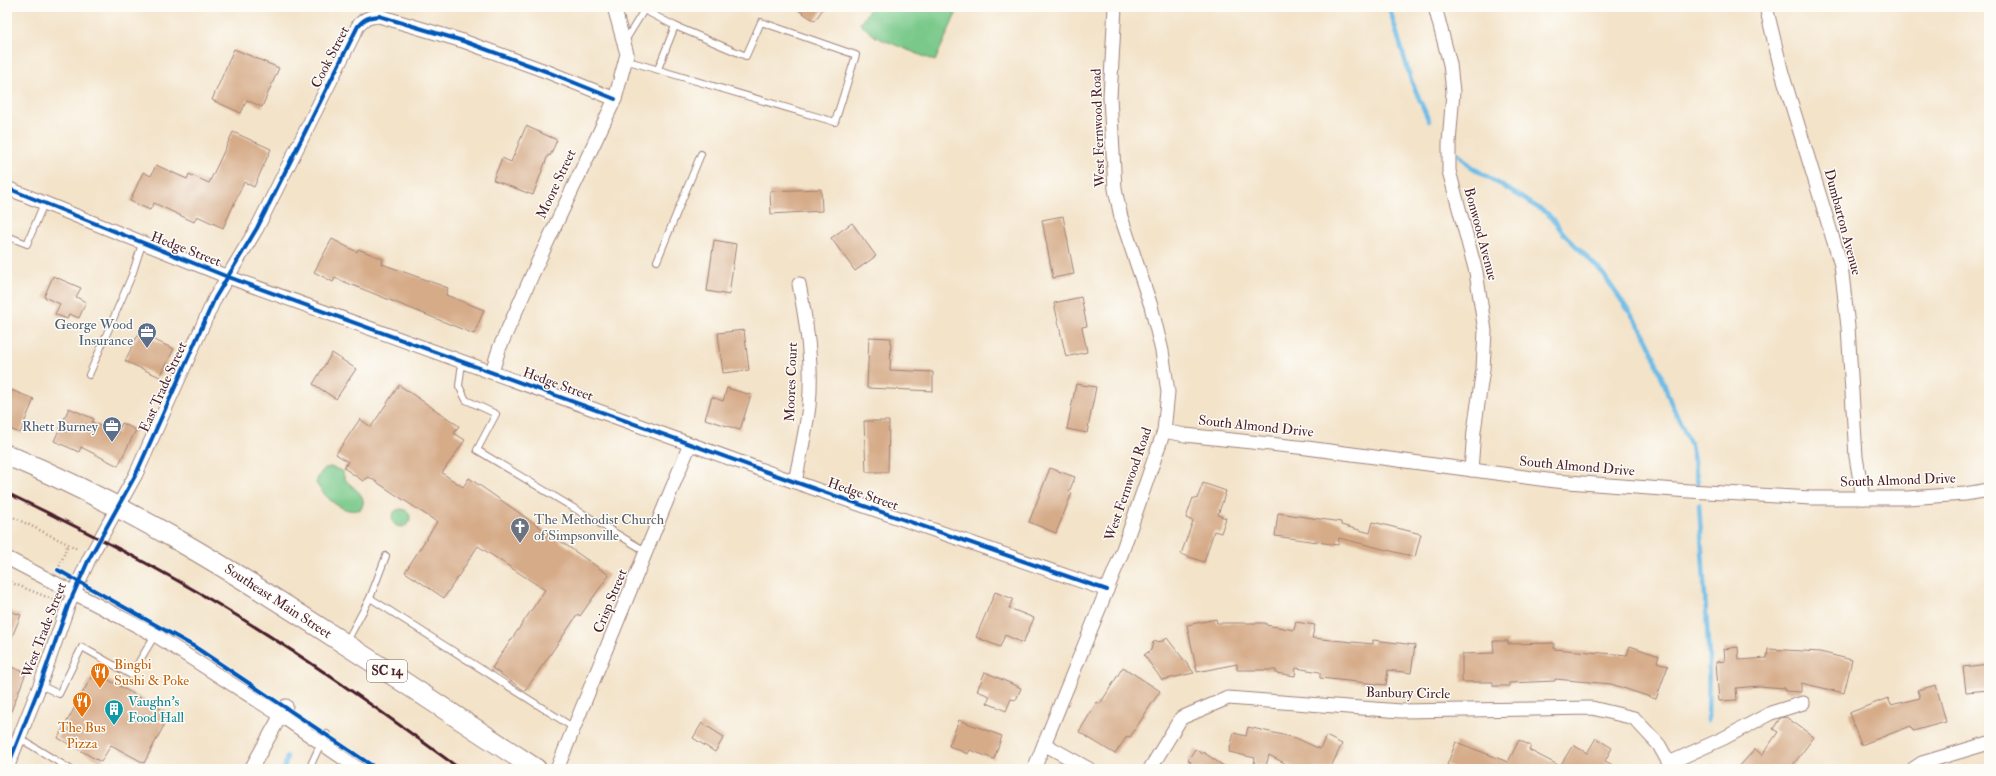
<svg xmlns="http://www.w3.org/2000/svg" width="1996" height="776" viewBox="0 0 1996 776" font-family="'IM FELL Double Pica',serif">
<rect width="100%" height="100%" fill="#fdfcf7"/>
<filter id="ink" filterUnits="userSpaceOnUse"><feTurbulence type="fractalNoise" baseFrequency=".025" numOctaves="2"/><feDisplacementMap in="SourceGraphic" scale="8" xChannelSelector="R" yChannelSelector="G"/><feConvolveMatrix kernelMatrix="1 2 1 2 8 2 1 2 1" color-interpolation-filters="sRGB"/></filter>
<filter id="wash" filterUnits="userSpaceOnUse"><feTurbulence type="fractalNoise" baseFrequency=".012" numOctaves="4" result="noise"/><feDisplacementMap in="SourceGraphic" scale="16" xChannelSelector="R" yChannelSelector="G"/><feGaussianBlur stdDeviation="0.9" result="paint"/><feColorMatrix in="noise" values="0 0 0 0 0 0 0 0 0 0 0 0 0 0 0 0 0 1.4 0 .05"/><feComposite in="paint" operator="in"/></filter>
<g filter="url(#wash)">
<rect width="100%" height="100%" fill="#f3e3c9"/>
<g fill="#79c98a" stroke="#62745a">
<path d="M871,7H959L935,61L876,37L860,24Z"/>
<path d="M331,467L342,471C344,474 343,477 346,480C353,489 369,495 361,509C344,516 324,497 316,483C319,474 322,468 331,467Z"/>
<circle cx="401" cy="518" r="9"/>
</g>
<g fill="none" stroke-linecap="round" stroke-linejoin="round">
<g stroke="#6dbce7" stroke-width="4.5">
<path d="M1389,7L1411,80L1429,121"/>
<path d="M1459,154L1470,166L1548,214L1565,235L1601,271L1642,330L1651,348L1671,403L1691,445L1698,484"/>
<path d="M1699,504L1709,658L1708,721"/>
<path d="M1713,766V769"/>
<path d="M284,769L287,757"/>
</g>
</g>
<g id="blocks">
<g fill="#d6ab88">
<path d="M794,7H824L815,21Z"/>
<path d="M234,49L279,68L262,107L247,100L241,113L212,100Z"/>
<path d="M526,126L557,140L550,156L548,155L533,195L493,180L502,158L511,162Z"/>
<path d="M233,132L271,149L254,187L244,182L223,228L197,216L194,222L154,203L150,210L130,201L143,172L151,176L156,165L187,179L189,174L209,183Z"/>
<path d="M821,189L822,211L771,214L770,191Z"/>
<path d="M1063,216L1074,274L1053,278L1042,220Z"/>
<path d="M852,223L876,256L855,271L831,238Z"/>
<path d="M332,239L357,252L358,249L383,259L382,264L448,288L446,295L484,310L474,334L335,278L333,282L314,272Z"/>
<path d="M714,240L736,244L729,295L707,291Z"/>
<path d="M53,276L81,288L76,297L86,302L79,318L69,314L67,319L55,314L60,304L44,297Z"/>
<path d="M1081,297L1087,326L1082,327L1087,352L1066,357L1054,303Z"/>
<path d="M744,330L749,370L723,373L718,333Z"/>
<path d="M139,333L174,349L160,377L125,361Z"/>
<path d="M869,337L891,338L890,370L933,372V391L867,388Z"/>
<path d="M332,353L356,369L336,399L313,384Z"/>
<path d="M1076,384L1096,387L1087,433L1067,429Z"/>
<path d="M399,385L459,426L454,433L465,440L442,473L463,487L469,478L609,575L580,616L578,614L525,691L492,668L545,590L478,546L444,598L405,572L437,522L369,477L363,481L344,468L348,462L336,454L360,419L371,427Z"/>
<path d="M727,388L751,395L740,430L705,419L712,397L723,401Z"/>
<path d="M11,390L34,399L20,433L7,428V399Z"/>
<path d="M69,408L94,419L92,422L117,434L122,423L136,430L118,466L81,447L79,452L54,441Z"/>
<path d="M864,421H889L888,472H866Z"/>
<path d="M1050,468L1075,477L1069,492L1072,493L1056,533L1029,522Z"/>
<path d="M1203,483L1226,491L1218,515L1226,518L1221,533L1214,531L1204,562L1181,554L1193,521L1186,518L1193,498L1197,499Z"/>
<path d="M1278,513L1341,522V525L1370,533L1373,522L1421,534L1415,557L1339,538L1338,545L1275,536Z"/>
<path d="M995,592L1013,599L1009,608L1034,618L1023,643L1005,635L1000,647L976,637Z"/>
<path d="M7,610L21,615L7,649Z"/>
<path d="M1216,619L1217,623H1266V625L1294,630L1296,622L1315,625L1312,638L1373,644V640L1415,645L1411,673L1388,670L1386,685L1320,678V672L1296,668L1295,676L1276,673V670H1237V664L1197,672L1187,625Z"/>
<path d="M1167,638L1194,673L1162,680L1144,655L1151,650L1153,642L1163,641Z"/>
<path d="M1493,641H1508V644L1554,643V649L1627,655L1630,646L1659,656L1657,662L1668,666L1656,699L1611,684L1555,679V681L1509,683V686H1493V682H1462V654L1494,653Z"/>
<path d="M1738,647L1739,660L1767,658L1768,649L1820,652L1852,660L1844,693L1801,683V692L1785,691V688L1759,686L1736,688L1737,700L1719,701L1716,662L1725,661L1724,649Z"/>
<path d="M1989,664V690L1966,692L1963,667Z"/>
<path d="M7,665L26,673L8,719H7Z"/>
<path d="M1123,667L1160,691L1130,737L1127,736L1115,754L1079,732L1097,702L1100,704Z"/>
<path d="M94,672L170,714L144,763L111,745L101,762L58,738Z"/>
<path d="M985,672L1021,688L1016,700L1011,699L1006,711L987,703L990,696L977,691Z"/>
<path d="M1936,685L1946,722L1913,731L1911,726L1861,745L1849,713L1888,698L1891,705L1920,698L1918,690Z"/>
<path d="M1786,717L1814,737L1790,769H1737L1755,749L1762,755L1778,732L1773,729L1780,718Z"/>
<path d="M959,720L1002,736L994,759L970,750L968,754L949,746Z"/>
<path d="M702,723L724,737L715,752L693,738Z"/>
<path d="M1248,727L1296,738L1320,749L1326,736L1342,744L1330,769H1296L1269,755L1266,766L1254,764L1255,758L1229,752L1234,733L1246,736Z"/>
<path d="M1596,738L1612,748L1605,761L1621,769H1458L1447,765L1456,742L1508,762L1519,740L1531,746L1529,750L1560,766L1573,745L1587,753Z"/>
<path d="M1195,749L1202,754L1203,752L1228,769H1186L1191,762L1188,760Z"/>
</g>
</g>
</g>
<g filter="url(#ink)">
<use href="#blocks" fill-opacity="0" stroke="#9e817a" stroke-width="1"/>
<g fill="none" stroke-linecap="round" stroke-linejoin="round">
<g stroke="#9e817a" stroke-width="8">
<g id="lane">
<path d="M625,41L644,10L675,26L658,69"/>
<path d="M625,60L835,122L856,55L761,22L746,56L675,26"/>
<path d="M7,236L27,244L44,203"/>
<path d="M657,261L701,154"/>
<path d="M462,362L459,386L466,400L496,414L477,450L647,552"/>
<path d="M89,375L132,275L142,244"/>
<path d="M370,598L574,728"/>
<path d="M347,641L370,598L386,556"/>
<path d="M40,685L59,694L82,647L131,675L155,635"/>
<path d="M19,738L70,769"/>
<path d="M309,769L321,743L327,734"/>
</g>
</g>
<g stroke="#9e817a" stroke-width="15">
<g id="street">
<path d="M1435,7L1450,64L1453,92L1449,143V171L1476,272L1485,331L1483,369L1474,431L1471,470"/>
<path d="M1766,7L1782,73L1841,265L1848,327L1856,457L1863,498"/>
<path d="M7,188L228,277L795,482L1107,590"/>
<path d="M492,372L499,349L537,264L615,99L627,54L614,7"/>
<path d="M1164,431L1185,435L1307,448L1555,481L1689,491L1811,498H1907L1965,494L1989,490"/>
<path d="M795,482C800,456 806,431 809,406C813,365 807,325 799,284"/>
<path d="M7,558L155,635L280,715L359,769"/>
<path d="M1044,744L1089,769"/>
<path d="M1669,763L1724,738L1771,713L1803,703"/>
<path d="M7,768L40,685L68,606L89,559L136,474L215,298L257,228L358,26C365,18 369,17 379,16L463,41L548,72L615,99"/>
<path d="M251,769L286,706"/>
<path d="M557,769L690,444"/>
<path d="M1034,769L1121,555L1164,431L1168,392L1162,351L1151,306L1121,217L1115,189L1110,97L1115,7"/>
<path d="M1150,769L1181,718L1228,698L1401,711L1592,708L1634,718L1659,745L1669,763V769"/>
<path d="M1913,769L1922,763L1989,743"/>
</g>
</g>
<g stroke="#9e817a" stroke-width="22">
<path id="primary" d="M7,455C127,505 233,571 342,642C407,684 472,727 536,769"/>
</g>
<g stroke="#9e817a" stroke-width="2.5" stroke-dasharray="1 3" stroke-linecap="butt">
<path d="M7,514L78,549"/>
<path d="M58,570L68,544"/>
<path d="M7,581L57,601"/>
</g>
<use href="#lane" stroke="#fff" stroke-width="6"/>
<use href="#street" stroke="#fff" stroke-width="13"/>
<use href="#primary" stroke="#fff" stroke-width="20"/>
<path stroke="#4a1f2b" stroke-width="3" d="M7,493C78,527 148,562 216,603C300,653 381,711 460,769"/>
<g stroke="#fdfcf7" stroke-width="6">
<g id="cycleway">
<path d="M7,188L228,277L795,482L1107,590"/>
<path d="M58,570L195,647L377,769"/>
<path d="M7,768L40,685L68,606L89,559L136,474L215,298L257,228L358,26C365,18 369,17 379,16L463,41L548,72L615,99"/>
</g>
</g>
<use href="#cycleway" stroke="#0057b8" stroke-width="4"/>
</g>
</g>
<defs>
<g id="office-pin" transform="scale(1)"><path d="M0 17L-7.5 6A9.5 9.5 0 1 1 7.5 6Z" fill="#5c6f8a" stroke="#fdfcf7"/><path d="M-6-3h4V-5.5h4V-3h4V5H-6ZM-1-4.5V-3h2v-1.5ZM-6 0V1H6V0Z" fill="#fff"/></g>
<g id="church-pin" transform="scale(1)"><path d="M0 17L-7.5 6A9.5 9.5 0 1 1 7.5 6Z" fill="#6b7280" stroke="#fdfcf7"/><path d="M-1.2-6h2.4v3.5h3.3v2.4h-3.3V6h-2.4V-.1h-3.3v-2.4h3.3Z" fill="#fff"/></g>
<g id="restaurant-pin" transform="scale(1)"><path d="M0 17L-7.5 6A9.5 9.5 0 1 1 7.5 6Z" fill="#e8710a" stroke="#fdfcf7"/><path d="M-5-6h1v4h1v-4h1v4h1v-4h1v5L-1.5 .5V6h-2V.5L-5-1ZM5-6V6H3V1.5H1.5Q1.5-4 5-6Z" fill="#fff"/></g>
<g id="building-pin" transform="scale(1)"><path d="M0 17L-7.5 6A9.5 9.5 0 1 1 7.5 6Z" fill="#0f9aa8" stroke="#fdfcf7"/><path d="M-4-6H4V6H1V3H-1V6H-4ZM-2.5-4.3h1.7v1.8h-1.7ZM.8-4.3h1.7v1.8H.8ZM-2.5-1h1.7V.8h-1.7ZM.8-1h1.7V.8H.8Z" fill="#fff"/></g>
</defs>
<g fill-rule="evenodd">
<use href="#office-pin" x="147" y="332"/>
<use href="#office-pin" x="112" y="426"/>
<use href="#church-pin" x="520" y="527"/>
<use href="#restaurant-pin" x="100" y="672"/>
<use href="#restaurant-pin" x="82" y="701"/>
<use href="#building-pin" x="114" y="709"/>
</g>
<g text-anchor="middle" dominant-baseline="central" stroke-width="3" stroke-linejoin="round" paint-order="stroke">
<rect fill="#fdfcf7" stroke="#806168" stroke-width="1" x="367" y="660" width="40" height="22" rx="3"/>
<g font-size="13" font-weight="bold" fill="#4a1f2b">
<text x="387" y="671">SC 14</text>
</g>
<g font-size="14" fill="#4a1f2b" stroke="#fdfcf7">
<text transform="translate(330 57) rotate(-63)">Cook Street</text>
<text transform="translate(1098 128) rotate(-92)">West Fernwood Road</text>
<text transform="translate(556 184) rotate(-65)">Moore Street</text>
<text transform="translate(1843 222) rotate(75)">Dumbarton Avenue</text>
<text transform="translate(1481 234) rotate(75)">Bonwood Avenue</text>
<text transform="translate(186 249) rotate(21)">Hedge Street</text>
<text transform="translate(791 382) rotate(-88)">Moores Court</text>
<text transform="translate(558 384) rotate(20)">Hedge Street</text>
<text transform="translate(163 387) rotate(-66)">East Trade Street</text>
<text transform="translate(1256 426) rotate(6)">South Almond Drive</text>
<text transform="translate(1577 466) rotate(5)">South Almond Drive</text>
<text transform="translate(1898 480) rotate(-2)">South Almond Drive</text>
<text transform="translate(1128 484) rotate(-71)">West Fernwood Road</text>
<text transform="translate(863 494) rotate(19)">Hedge Street</text>
<text transform="translate(278 601) rotate(33)">Southeast Main Street</text>
<text transform="translate(610 601) rotate(-68)">Crisp Street</text>
<text transform="translate(44 630) rotate(-69)">West Trade Street</text>
<text transform="translate(1408 693) rotate(1)">Banbury Circle</text>
</g>
<g font-size="14" fill="#4e5e75" stroke="#fdfcf7" text-anchor="end">
<text x="133" y="324">George Wood<tspan x="133" dy="16">Insurance</tspan></text>
<text x="98" y="426">Rhett Burney</text>
</g>
<g font-size="14" fill="#5b616d" stroke="#fdfcf7" text-anchor="start">
<text x="534" y="519">The Methodist Church<tspan x="534" dy="16">of Simpsonville</tspan></text>
</g>
<g font-size="14" fill="#c56008" stroke="#fdfcf7" text-anchor="start">
<text x="114" y="664">Bingbi<tspan x="114" dy="16">Sushi &amp; Poke</tspan></text>
<text x="82" y="727" text-anchor="middle">The Bus<tspan x="82" dy="16">Pizza</tspan></text>
</g>
<g font-size="14" fill="#0d838f" stroke="#fdfcf7" text-anchor="start">
<text x="128" y="701">Vaughn’s<tspan x="128" dy="16">Food Hall</tspan></text>
</g>
</g>
<rect width="1996" height="776" fill="none" stroke="#fdfcf7" stroke-width="24"/>
</svg>
